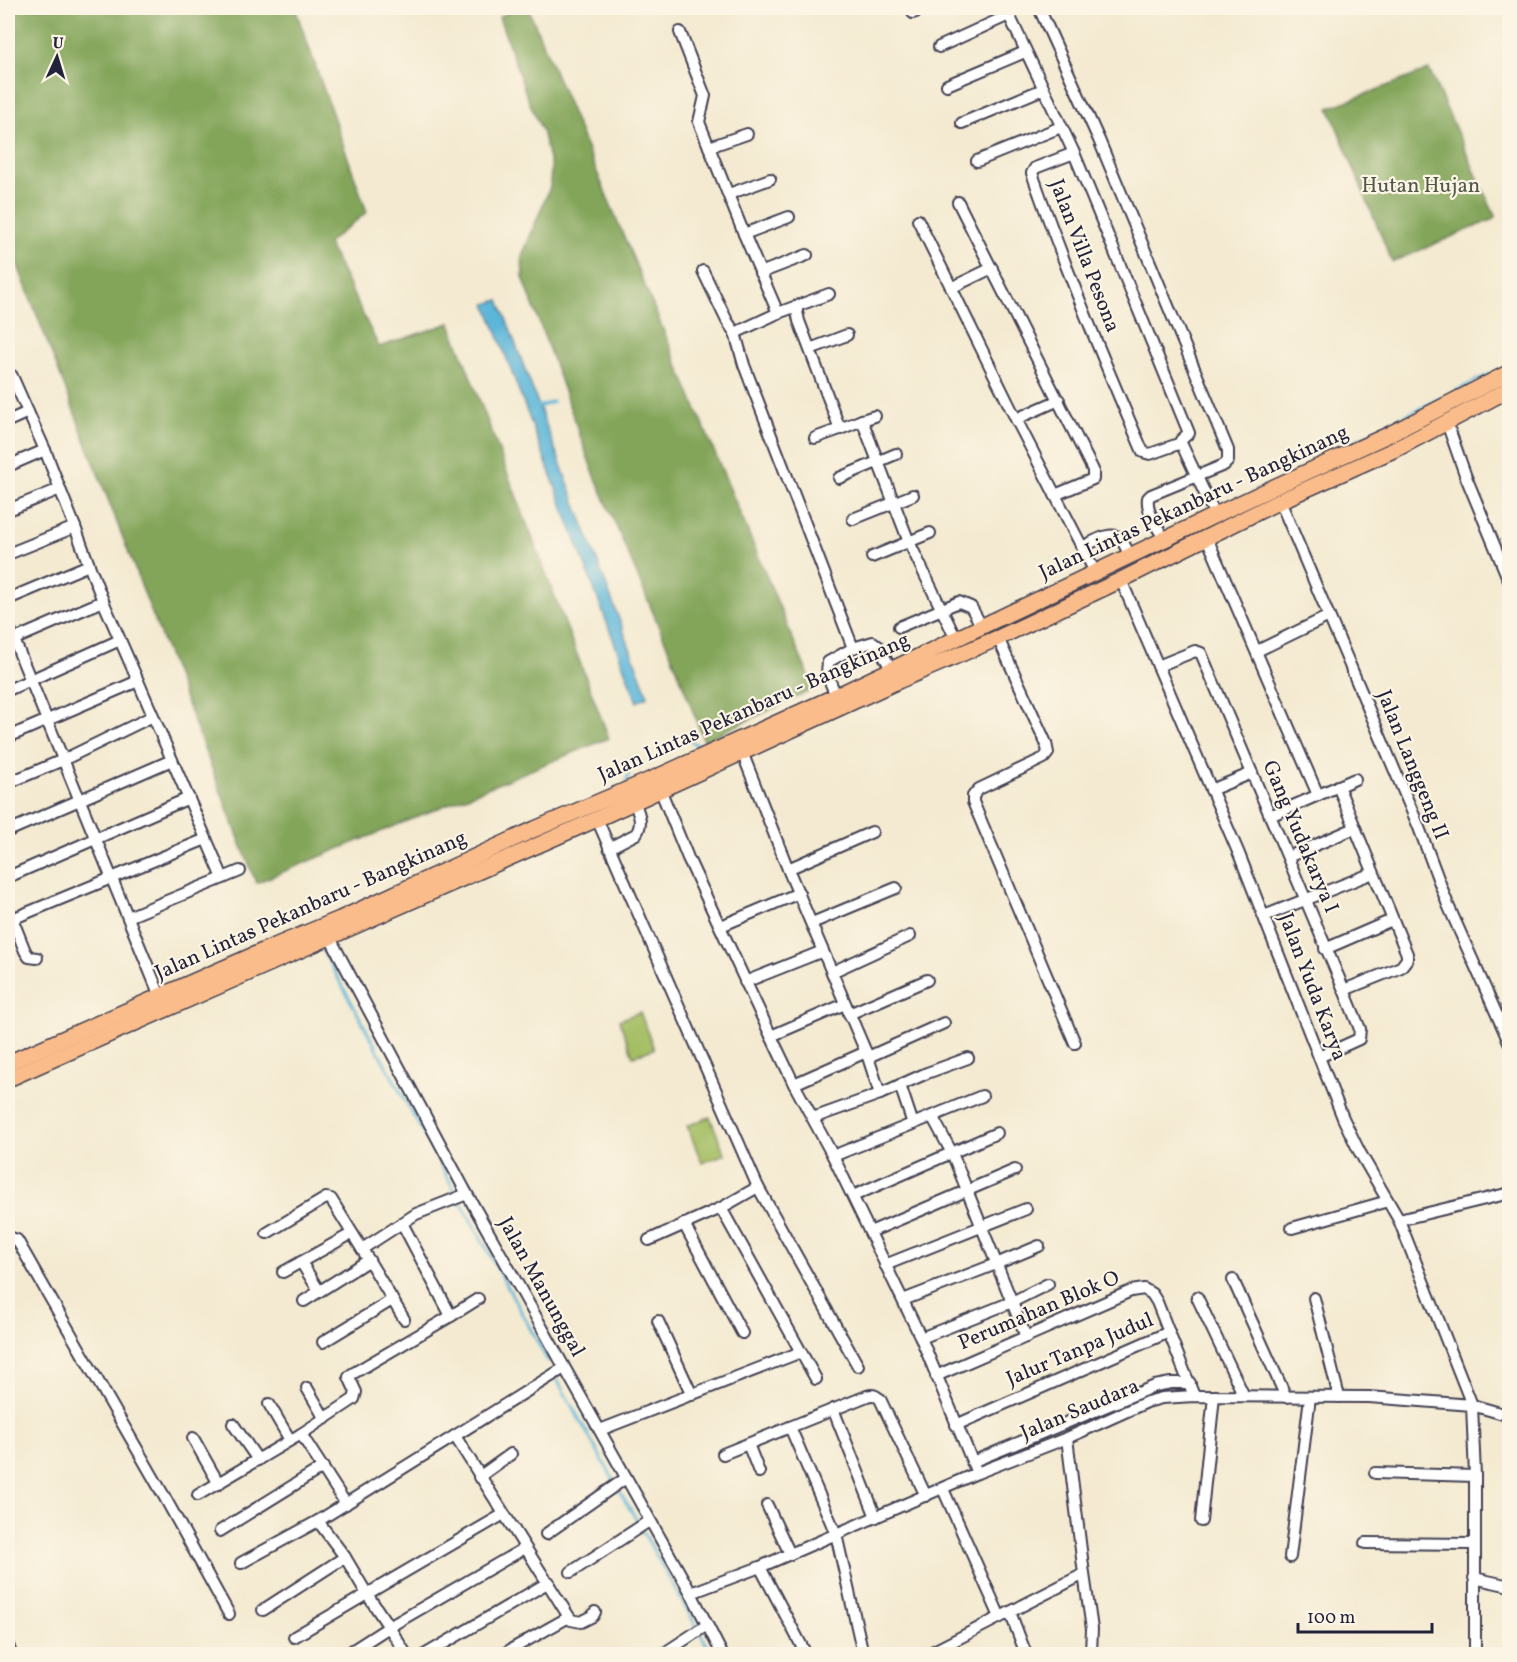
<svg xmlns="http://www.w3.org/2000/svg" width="1517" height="1662" viewBox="0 0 1517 1662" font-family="Vollkorn,serif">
<rect width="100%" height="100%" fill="#fcf5e5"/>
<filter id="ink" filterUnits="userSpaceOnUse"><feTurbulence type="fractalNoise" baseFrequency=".0167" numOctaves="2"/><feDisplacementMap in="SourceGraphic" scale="12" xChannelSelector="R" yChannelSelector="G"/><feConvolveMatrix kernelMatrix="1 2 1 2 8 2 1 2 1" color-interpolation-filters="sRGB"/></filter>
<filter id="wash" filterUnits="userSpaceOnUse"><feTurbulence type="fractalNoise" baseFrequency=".008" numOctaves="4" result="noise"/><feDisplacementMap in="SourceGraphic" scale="24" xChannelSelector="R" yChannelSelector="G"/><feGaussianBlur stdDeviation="1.35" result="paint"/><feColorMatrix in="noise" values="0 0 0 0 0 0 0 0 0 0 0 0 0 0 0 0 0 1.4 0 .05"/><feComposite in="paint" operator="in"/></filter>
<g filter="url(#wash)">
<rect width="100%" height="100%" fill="#f4ead1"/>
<g fill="#a4be64" stroke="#637050" stroke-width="1.5">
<path d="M640,1012L654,1049L633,1056L619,1020Z"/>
<path d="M710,1117L725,1154L702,1163L687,1126Z"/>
</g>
<g fill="#83a55a" stroke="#52644a" stroke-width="1.5">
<path d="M8,8H295L367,212L328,243L379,347L450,323L609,738L256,883L8,240Z"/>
<path d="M518,8H528L814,689L704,741L677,669L592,469L523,277L522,256L550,187L551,167L542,131L527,97L499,17Z"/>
<path d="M1429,70L1496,218L1392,262L1329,108Z"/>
</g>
<path fill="#5bb6d9" stroke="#3e6c8a" stroke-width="1.5" d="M499,300L648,696L637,702L486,304Z"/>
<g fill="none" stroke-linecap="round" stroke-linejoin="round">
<g stroke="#5bb6d9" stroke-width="3">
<path d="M1454,392L1490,374"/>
<path d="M535,408L553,402"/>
<path d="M1329,454L1441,398"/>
<path d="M685,735L695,744L710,746"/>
<path d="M626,784L629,771L624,762L631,758"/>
<path d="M320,945L457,1195"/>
<path d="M460,1200L548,1361"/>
<path d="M556,1378L613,1479"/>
<path d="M620,1492L639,1524"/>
<path d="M642,1530L712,1654"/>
</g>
</g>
</g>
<g filter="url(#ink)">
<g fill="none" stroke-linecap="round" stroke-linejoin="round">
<g stroke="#424052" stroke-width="14">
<g id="minor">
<path d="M1039,8L1099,140L1228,450V461L1224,465L1151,495L1148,498C1146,511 1157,528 1165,539"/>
<path d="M913,13L926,8"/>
<path d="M1009,15L1074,153"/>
<path d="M680,32L705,96L699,122L744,234L778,313"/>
<path d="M939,47L1009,15L1005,8"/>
<path d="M947,85L1025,52"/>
<path d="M962,123L1043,89"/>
<path d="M709,147L747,134"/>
<path d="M1074,153L1189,433L1181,440V443L1150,454L1143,452C1103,360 1065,268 1032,173L1035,168Z"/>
<path d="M977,161L1061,127"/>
<path d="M729,194L770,179"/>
<path d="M958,202L1093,470V479L1055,495"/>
<path d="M918,220L1016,419L1082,547C1092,543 1110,530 1120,538C1124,542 1127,551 1130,556"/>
<path d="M744,234L789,217"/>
<path d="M703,271L727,321L735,333L744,365L853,648L828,662L827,674L836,696"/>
<path d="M760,273L807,255"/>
<path d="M951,288L992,268"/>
<path d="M796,307L799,321L840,429L862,420L909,542L956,639"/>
<path d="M735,333L778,313L829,294"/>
<path d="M810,349L847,335"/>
<path d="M8,376H12L28,412"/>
<path d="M1016,419L1059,400"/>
<path d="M862,420L875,416"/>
<path d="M8,421L28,412L45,450"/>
<path d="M1447,423L1466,477L1510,583"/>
<path d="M815,438L840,429"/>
<path d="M1181,443L1215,515"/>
<path d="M8,466L45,450L60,489"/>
<path d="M839,478L896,454"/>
<path d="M1280,501L1418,825L1448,905L1510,1044"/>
<path d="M8,510L60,489L75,527L8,554"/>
<path d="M853,519L913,495"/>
<path d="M75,527L89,565"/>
<path d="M1207,538L1318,795"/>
<path d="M1082,547L1095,572"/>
<path d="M872,557L930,533"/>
<path d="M1121,580L1239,854L1343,1118L1359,1151L1399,1220L1472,1405L1475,1476V1654"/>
<path d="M8,599L89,565L103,601"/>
<path d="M8,625L160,996"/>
<path d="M899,627L959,602L971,607L982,627"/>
<path d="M998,638L1046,743L1048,753L1044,758L979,789L973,796V802L1075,1043"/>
<path d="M8,642L103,601L138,681"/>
<path d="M853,648L873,642L878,646L892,670"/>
<path d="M1257,651L1329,616"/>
<path d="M1158,666L1195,651L1201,653L1344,990L1360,1029L1359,1039L1319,1057"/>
<path d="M8,690L120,640"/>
<path d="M8,737L138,681L223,878"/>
<path d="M742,752L788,869L868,1057L880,1094L927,1073L968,1058"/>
<path d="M8,783L63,760L153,716"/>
<path d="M1338,786L1407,954V959L1401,967L1344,990"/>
<path d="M660,789L688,858L771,1036L794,1084L833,1156L921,1338L977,1473"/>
<path d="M1211,790L1252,773"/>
<path d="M1270,816L1355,779"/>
<path d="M597,819L758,1187"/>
<path d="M8,831L172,760"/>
<path d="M609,848L636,834C644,823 638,812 634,801"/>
<path d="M1288,857L1355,828"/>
<path d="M788,869L872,832"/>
<path d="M8,877L189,798"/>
<path d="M8,908L25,951L29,957L37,958"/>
<path d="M1264,916L1373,873"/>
<path d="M128,917L240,871"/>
<path d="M12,919L206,839"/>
<path d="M812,923L896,888"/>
<path d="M721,926L799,893"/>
<path d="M329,936L467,1194L691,1593L722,1654"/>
<path d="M1325,949L1392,920"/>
<path d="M832,972L910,936"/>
<path d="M745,982L823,951"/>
<path d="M849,1014L927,980"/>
<path d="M771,1036L845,1004"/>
<path d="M868,1057L944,1023"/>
<path d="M794,1084L866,1052"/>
<path d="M900,1085L913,1124"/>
<path d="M932,1116L952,1153L1026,1337"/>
<path d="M813,1118L880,1094"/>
<path d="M833,1156L982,1096"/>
<path d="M853,1196L997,1133"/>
<path d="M721,1208L816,1379"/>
<path d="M1399,1220L1510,1193"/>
<path d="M402,1223L451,1316L478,1299"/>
<path d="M684,1224L742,1333"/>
<path d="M1292,1228L1388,1201"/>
<path d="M870,1232L1015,1170"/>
<path d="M267,1233L326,1198L331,1199L362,1249"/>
<path d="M8,1237L17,1240L164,1496L229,1614"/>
<path d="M649,1240L721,1208L758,1187L858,1366"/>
<path d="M301,1262L319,1291"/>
<path d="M885,1265L1026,1209"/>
<path d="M283,1272L351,1234"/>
<path d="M1233,1280L1286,1397"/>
<path d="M1197,1297L1244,1396"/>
<path d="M1314,1298L1339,1397"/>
<path d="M903,1300L996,1264L1039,1246"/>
<path d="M304,1301L369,1260"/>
<path d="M404,1319L362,1249L416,1214L467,1194"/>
<path d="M658,1321L692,1395"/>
<path d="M921,1338L1012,1302L1048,1284"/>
<path d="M323,1342L392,1300"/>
<path d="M936,1376L1131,1291L1144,1289L1152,1294L1157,1302L1194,1396"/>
<path d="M307,1388L325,1419"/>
<path d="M269,1404L290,1440"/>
<path d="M833,1409L876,1517"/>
<path d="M233,1424L258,1460"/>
<path d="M956,1425L1169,1332"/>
<path d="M600,1430L801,1352"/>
<path d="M301,1434L346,1504"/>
<path d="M455,1436L571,1620L581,1622L593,1616L595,1612"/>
<path d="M193,1438L219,1484"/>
<path d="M748,1444L759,1472"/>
<path d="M723,1454L790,1427"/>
<path d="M972,1462L1155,1386L1171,1383H1190"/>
<path d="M1375,1473L1475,1476"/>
<path d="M479,1477L511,1454"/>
<path d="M943,1489L1000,1617"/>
<path d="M198,1495L301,1434L354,1399L356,1392L349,1377L352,1374L451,1316"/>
<path d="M767,1505L790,1554"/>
<path d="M504,1514L367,1594L389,1627L525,1548"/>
<path d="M1201,1521L1214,1396"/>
<path d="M220,1531L323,1467"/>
<path d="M546,1534L626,1478"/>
<path d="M1365,1543L1474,1544"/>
<path d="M1290,1557L1310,1397"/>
<path d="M241,1563L318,1521L564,1368"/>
<path d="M760,1567L806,1654"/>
<path d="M571,1572L649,1521"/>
<path d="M1084,1574L1092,1629L1091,1652"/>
<path d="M1474,1578L1510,1586"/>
<path d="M691,1593L760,1567L977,1473L1067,1438L1147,1402L1162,1398L1194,1396L1369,1397L1472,1405L1510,1416"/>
<path d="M263,1610L345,1557"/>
<path d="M1010,1612L1026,1654"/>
<path d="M294,1637L367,1594L345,1557L318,1521"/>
<path d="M8,1645L11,1654"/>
<path d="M347,1654L389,1627L406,1654"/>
<path d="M426,1654L549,1582"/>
<path d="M503,1654L569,1617"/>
<path d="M663,1654L707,1625"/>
<path d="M863,1654L836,1534L790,1427L867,1396C873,1394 875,1395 880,1399L926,1496"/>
<path d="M928,1654L1084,1574L1067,1438"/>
</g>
</g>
<g stroke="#424052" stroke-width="18">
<g id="highway">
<path d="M8,1063L265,950L340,919L535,829L657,777L836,696L1274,487L1390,434L1510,372"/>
<path d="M8,1079L597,819L898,681L998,638L1121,580L1280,501L1398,448L1510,389"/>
</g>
</g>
<use href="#minor" stroke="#fff" stroke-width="10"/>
<use href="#highway" stroke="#fabc8b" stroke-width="15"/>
</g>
</g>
<g text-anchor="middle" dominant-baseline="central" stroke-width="4.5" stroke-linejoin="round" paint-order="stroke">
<g font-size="21" fill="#505949" stroke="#fcf5e5">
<text x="1421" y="186">Hutan Hujan</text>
</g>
<g font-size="21" fill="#22223b" stroke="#fcf5e5">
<text transform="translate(1084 256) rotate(69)">Jalan Villa Pesona</text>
<text transform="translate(1194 503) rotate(-25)">Jalan Lintas Pekanbaru - Bangkinang</text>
<text transform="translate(754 708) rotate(-24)">Jalan Lintas Pekanbaru - Bangkinang</text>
<text transform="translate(1412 765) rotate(68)">Jalan Langgeng II</text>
<text transform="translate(1300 837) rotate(67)">Gang Yudakarya I</text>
<text transform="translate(311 906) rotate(-24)">Jalan Lintas Pekanbaru - Bangkinang</text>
<text transform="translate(1312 987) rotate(69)">Jalan Yuda Karya</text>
<text transform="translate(541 1287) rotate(61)">Jalan Manunggal</text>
<text transform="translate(1039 1311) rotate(-23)">Perumahan Blok O</text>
<text transform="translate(1080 1350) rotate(-23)">Jalur Tanpa Judul</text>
<text transform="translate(1080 1410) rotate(-23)">Jalan Saudara</text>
</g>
</g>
<rect width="1517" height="1662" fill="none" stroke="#fcf5e5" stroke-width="30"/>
<g transform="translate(57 57) rotate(4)" stroke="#fcf5e5" stroke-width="4.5" paint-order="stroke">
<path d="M0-4.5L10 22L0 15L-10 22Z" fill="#22223b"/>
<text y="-9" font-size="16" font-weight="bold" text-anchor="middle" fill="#22223b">U</text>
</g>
<path d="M1298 1623v9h134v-9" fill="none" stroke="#22223b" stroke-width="3"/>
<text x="1307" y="1623" font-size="18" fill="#22223b" stroke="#fcf5e5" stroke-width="4.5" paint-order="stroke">100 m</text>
</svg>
